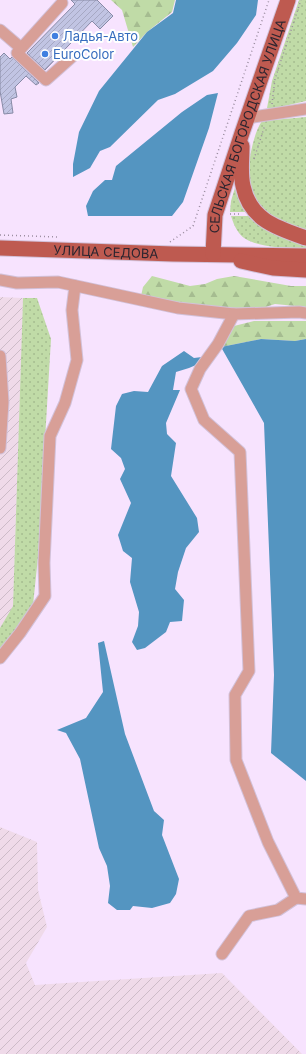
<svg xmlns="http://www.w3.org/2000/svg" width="306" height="1054" viewBox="0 0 306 1054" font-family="Inter,sans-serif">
<defs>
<pattern id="industrial-furrows" width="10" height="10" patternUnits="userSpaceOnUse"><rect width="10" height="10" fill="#efdae9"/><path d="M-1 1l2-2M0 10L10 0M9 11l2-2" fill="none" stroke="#cdbbc8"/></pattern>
<pattern id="grass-dots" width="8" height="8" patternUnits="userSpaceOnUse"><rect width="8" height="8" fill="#c0dba7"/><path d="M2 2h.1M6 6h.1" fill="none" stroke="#a5bc90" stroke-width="1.8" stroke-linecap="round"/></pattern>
<pattern id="forest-firs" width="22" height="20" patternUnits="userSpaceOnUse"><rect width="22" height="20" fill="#c0dba7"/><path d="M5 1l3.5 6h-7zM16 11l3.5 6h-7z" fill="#a5bc90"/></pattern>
<pattern id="building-hatch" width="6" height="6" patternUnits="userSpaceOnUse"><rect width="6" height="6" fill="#c1c4e3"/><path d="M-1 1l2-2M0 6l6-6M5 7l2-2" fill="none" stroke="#a6a8c3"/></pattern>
</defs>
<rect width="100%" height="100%" fill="#f7e3fe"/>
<g fill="url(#industrial-furrows)">
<path d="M0,297L23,298L13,606L0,628Z"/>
<path d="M0,827L37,842L38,890L47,927L26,963L35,985L222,973L302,1054H0Z"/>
</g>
<g fill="url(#grass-dots)">
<path d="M299,0H306V101L276,108H267L272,81Z"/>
<path d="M306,117V231L264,217C260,208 250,194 249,185C246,170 253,133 262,121Z"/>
<path d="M237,181L246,212H230L231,201Z"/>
<path d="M231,216H249C263,233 286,237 306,243V248C288,248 251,249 239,233C235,228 233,222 231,216Z"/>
<path d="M23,298H37L51,339L38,557L33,605L0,652V628L13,606Z"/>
</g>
<g fill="url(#forest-firs)">
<path d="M111,0H175L172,12L147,32L133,47L122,10Z"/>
<path d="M152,276L190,286L205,284L217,279L234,276L291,286H306V307L275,304L256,310L178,304L141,296L143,287Z"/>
<path d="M254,321H306V339L295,341L261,339L221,347L234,326Z"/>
</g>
<g fill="#5495c1">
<path d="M176,0H258L256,15L237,43L213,71L175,94L158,100L110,147L100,151L90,168L73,177V164L79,132L99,91L147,32L173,13Z"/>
<path d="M218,93L209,128L183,202L172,216H88L86,206L93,191L105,180H112L116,166L182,112L207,95Z"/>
<path d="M261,339L295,341L306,339V781L271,753L274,675L264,423L221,347Z"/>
<path d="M184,351L194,358L202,357L203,362L189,368L176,372L173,390H180L166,423L167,434L176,443L171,476L197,518L199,532L186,548L178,572L175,589L184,600L182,621L170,622L166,632L145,648L137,650L132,642L138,626L139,612L130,582L132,558L123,551L118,535L131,503L120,479L125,469L121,458L111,449L116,406L122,394L134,391L148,392L162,366Z"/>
<path d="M104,641L125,734L154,811L164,820L162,835L179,879L176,894L170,903L152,908L133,906L130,910H117L108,903L110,886L107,866L99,848L80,759L66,733L57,730L86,718L103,692L98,643Z"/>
</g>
<g fill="url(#building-hatch)" stroke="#878aa6">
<path d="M71,0H97L113,16L100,29L92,21L45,70L27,53L75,4Z"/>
<path d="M4,53L10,59L12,57L39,83L36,85L26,76L15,87L17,97L11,99L13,113L4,114L0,91V57Z"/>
</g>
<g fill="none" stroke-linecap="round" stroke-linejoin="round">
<g stroke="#d2c1d9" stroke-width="13">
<g id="minor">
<path d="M62,3L17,53L46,80L73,56"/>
<path d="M0,30L21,48"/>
<path d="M247,118L306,109"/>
<path d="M0,280L17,283L58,282L178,308L234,314L299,312L306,313"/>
<path d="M234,314L218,344L200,369L191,389L204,420L240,452L249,671L235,695L236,760L268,842L296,898L306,899"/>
<path d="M0,356L3,402L0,448"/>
<path d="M0,658L20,633L45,596L44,563L50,436L65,403L77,360L72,310L75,286"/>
<path d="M222,954L249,916L278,910L296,898"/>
</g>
</g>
<g stroke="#d2c1d9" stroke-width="17">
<g id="major">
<path d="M242,146C242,159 240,174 243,186C250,220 277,228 306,238"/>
<path id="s1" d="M0,248L173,254L306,256"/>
<path id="s2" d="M213,254L215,215L242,133L288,0"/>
<path d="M241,261L273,268L306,270"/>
</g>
</g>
<g stroke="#9b8da0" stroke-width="1.5" stroke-dasharray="1 3" stroke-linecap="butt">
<path d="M272,104L275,79L301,0"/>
<path d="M254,159L265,125"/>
<path d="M230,214H242"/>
<path d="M0,235L59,237"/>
<path d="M170,242L193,226L269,0"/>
</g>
<use href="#minor" stroke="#d89f97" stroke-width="11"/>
<use href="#major" stroke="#be5a50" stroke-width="15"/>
</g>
<g fill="#3f7fe0" stroke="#fff" stroke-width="1.5">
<circle cx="55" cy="36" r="4"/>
<circle cx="45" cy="54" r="4"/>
</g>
<g text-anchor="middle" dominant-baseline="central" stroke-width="4" stroke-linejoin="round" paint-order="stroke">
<g font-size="13" fill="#366cbe" stroke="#fff" text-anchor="start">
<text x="63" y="36">Ладья-Авто</text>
<text x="53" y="54">EuroColor</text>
</g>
<g font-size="13" fill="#2c252f" stroke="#fff">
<text stroke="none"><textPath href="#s2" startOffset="133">СЕЛЬСКАЯ БОГОРОДСКАЯ УЛИЦА</textPath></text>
<text stroke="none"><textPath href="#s1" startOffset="106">УЛИЦА СЕДОВА</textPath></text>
</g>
</g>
</svg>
